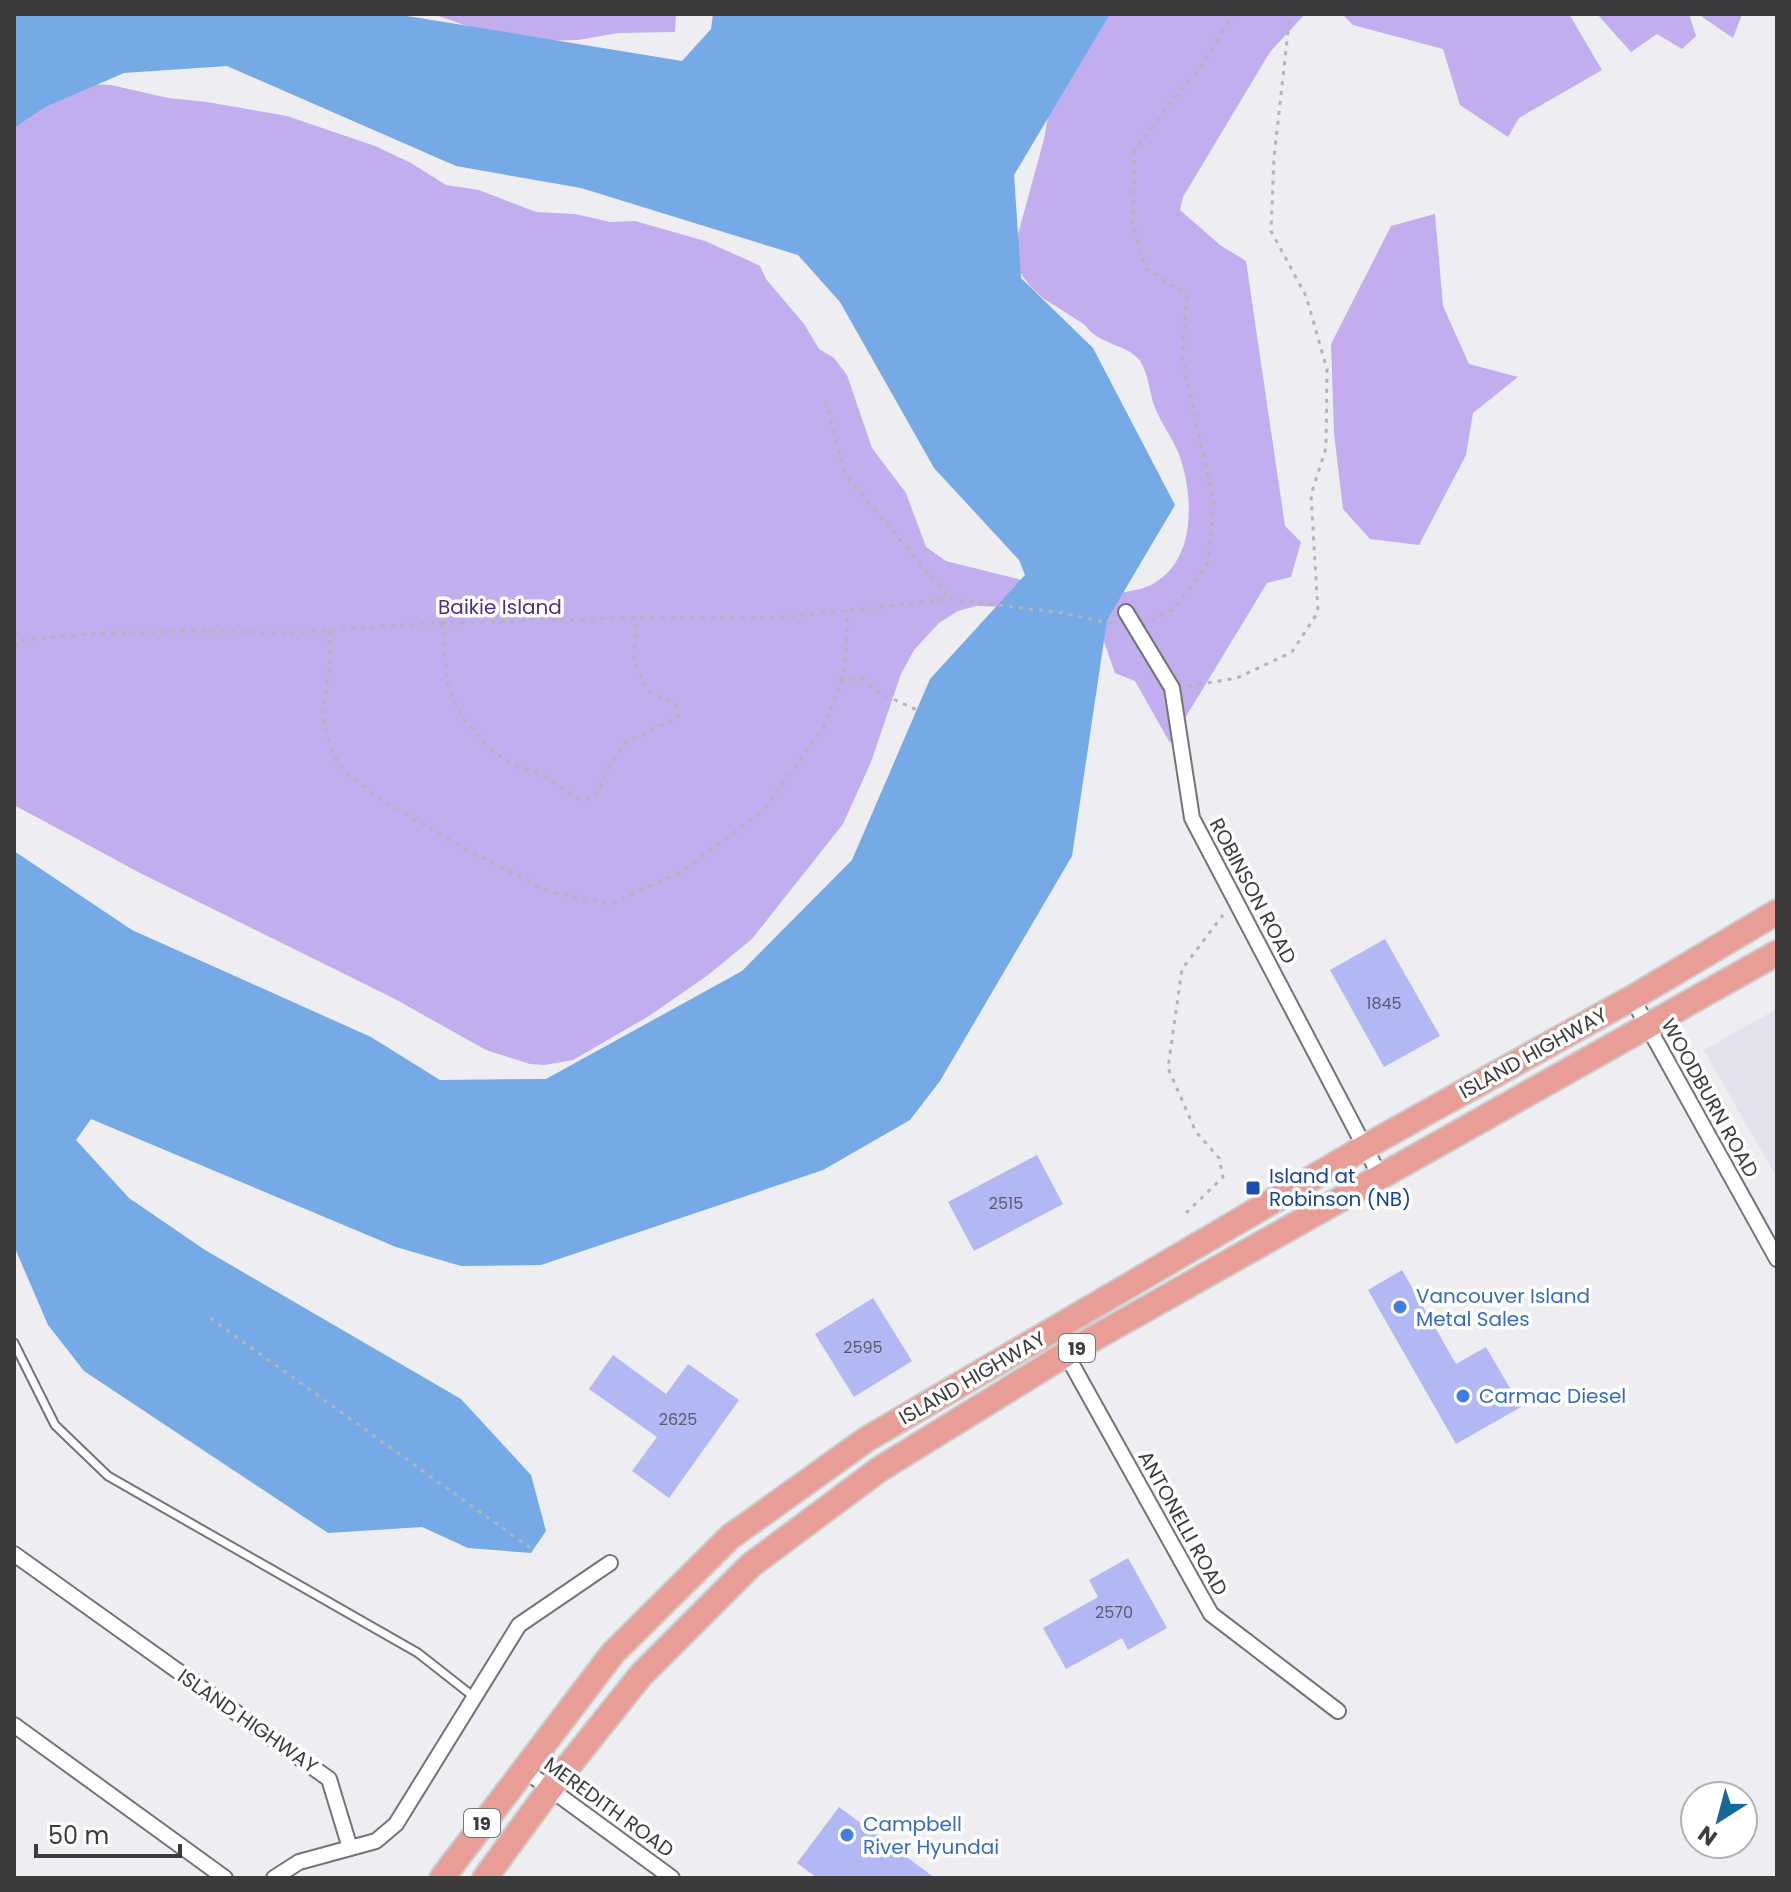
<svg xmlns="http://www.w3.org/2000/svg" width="1791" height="1892" viewBox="0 0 1791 1892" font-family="Poppins,sans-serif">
<rect width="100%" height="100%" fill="#eeedf1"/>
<path fill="#e4e0ec" d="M1777,1009V1178L1704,1050Z"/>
<g fill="#c2adef">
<path d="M433,14H676L675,32L618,33L578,40L542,41L481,31Z"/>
<path d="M1087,14H1305L1270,52L1183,197L1180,210L1220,245L1246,261L1285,526L1301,542L1291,577L1267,583L1170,743L1135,681L1115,673L1101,633L1109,595C1122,592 1138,591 1151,585C1196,562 1194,499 1180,457C1174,440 1162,425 1155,408C1149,393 1149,374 1140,361C1127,343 1099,346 1085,325L1043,298L1030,286L1019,271L1014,249L1044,139L1056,70Z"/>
<path d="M1342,14H1569L1602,70L1519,118L1508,137L1460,105L1443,49L1353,25Z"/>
<path d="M1597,14H1689L1696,36L1682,49L1657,34L1631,52Z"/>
<path d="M1698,14H1742L1733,38Z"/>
<path d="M83,84L111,85L168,98L207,102L287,116L375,146L411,163L446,185L479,190L536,212L575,214L610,222L635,221L705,241L754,263L760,266L766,279L804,324L819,349L834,358L847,375L872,448L906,493L926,547L946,561L1022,580L1013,607L976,606L958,611L939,623L914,650L901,674L871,762L843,824L752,939L708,975L649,1016L573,1060L544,1065L530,1064L486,1050L393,998L142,874L14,805V122Z"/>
<path d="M1435,214L1443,306L1469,364L1518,377L1473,413L1466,455L1419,545L1370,539L1343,509L1334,433L1331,344L1391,226Z"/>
</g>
<path fill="#75aae7" d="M14,14H395L682,61L711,29L713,14H1110L1014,175L1021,278L1093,348L1175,505L1107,620L1072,856L940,1081L910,1120L823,1170L541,1265L461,1266L396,1247L91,1119L76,1140L129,1198L205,1250L461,1399L531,1475L546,1531L531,1553L468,1548L422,1527L328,1533L84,1371L48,1325L14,1246V851L132,930L371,1037L440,1080L546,1079L742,971L852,860L930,679L1025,575L1019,560L934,468L840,302L798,255L581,188L456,166L227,66L124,73L45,107L14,128Z"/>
<g fill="#b2b8f4">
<path d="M1385,939L1440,1036L1384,1067L1330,970Z"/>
<path d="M1037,1155L1063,1204L974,1251L948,1202Z"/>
<path d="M1402,1270L1456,1364L1486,1347L1521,1407L1456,1444L1368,1290Z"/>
<path d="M873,1298L912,1361L854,1397L815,1334Z"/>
<path d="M613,1355L666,1394L688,1364L739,1400L669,1498L632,1471L657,1437L589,1389Z"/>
<path d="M1128,1558L1167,1628L1128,1650L1122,1638L1066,1669L1043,1628L1098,1597L1089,1580Z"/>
<path d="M839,1807L935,1878H817L797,1863Z"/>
</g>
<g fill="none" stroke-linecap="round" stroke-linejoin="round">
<g stroke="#747377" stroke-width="11">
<path id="lane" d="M14,1343L55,1425L108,1476L418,1653L474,1697"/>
</g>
<g stroke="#747377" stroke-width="18">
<g id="street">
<path d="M1126,612L1172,688L1192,818L1381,1178"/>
<path d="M1632,998L1777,1259"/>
<path d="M1066,1354L1211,1614L1338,1711"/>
<path d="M14,1554L329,1779L350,1848"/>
<path d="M14,1725L225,1878"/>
<path d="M523,1769L672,1878"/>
<path d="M274,1878L299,1862L376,1841L396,1824L519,1625L610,1563"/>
</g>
</g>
<g stroke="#ccc" stroke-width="28">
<g id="primary">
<path d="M442,1878L613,1653L730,1537L867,1439L1365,1147L1632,998L1777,912"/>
<path d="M485,1878L550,1789L641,1675L751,1565L880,1469L1066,1354L1777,953"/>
</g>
</g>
<g stroke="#b4b4b7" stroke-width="3" stroke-dasharray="4 6" stroke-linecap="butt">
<path d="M826,401L845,474L950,599"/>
<path d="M1151,620L1174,609L1208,562L1214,504L1182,357L1187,295L1145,268L1133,223L1134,152L1168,105L1202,66L1233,14"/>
<path d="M442,623L447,683L462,717L489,748L514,765L545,776L581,800L596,796L607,770L623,744L678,717L677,705L648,691L634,661L636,618"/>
<path d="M329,630L330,666L322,715L332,753L346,774L376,796L463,848L550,892L611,904L680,872L761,813L823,729L841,682L846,656L847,610"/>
<path d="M14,647L22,640L88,634L189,631L290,633L417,624L620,618H778L950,599L1062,613L1114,624"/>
<path d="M841,682L861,678L880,693L917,710"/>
<path d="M1188,686L1237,678L1292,652L1318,612L1311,495L1326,448L1327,369L1306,296L1271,231L1274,157L1290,14"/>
<path d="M1186,1213L1223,1177L1219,1158L1196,1132L1168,1068L1182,969L1223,915"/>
<path d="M210,1318L533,1550"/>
</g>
<use href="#lane" stroke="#fff" stroke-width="7"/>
<use href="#street" stroke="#fff" stroke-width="14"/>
<use href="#primary" stroke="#e89e97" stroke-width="24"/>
</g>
<rect fill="#1a4fb4" stroke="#fff" stroke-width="3" x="1245" y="1180" width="16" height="16" rx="4"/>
<g fill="#3f7fe0" stroke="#fff" stroke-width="3">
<circle cx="1400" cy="1307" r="8"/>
<circle cx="1463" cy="1396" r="8"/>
<circle cx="847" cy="1835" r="8"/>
</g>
<g text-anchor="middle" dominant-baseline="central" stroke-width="7" stroke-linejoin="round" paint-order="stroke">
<g font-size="16" fill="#595a6a">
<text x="1384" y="1003">1845</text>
<text x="1006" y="1203">2515</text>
<text x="863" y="1347">2595</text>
<text x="678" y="1419">2625</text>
<text x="1114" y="1612">2570</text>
</g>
<g fill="#fff" stroke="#767676" stroke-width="2">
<rect x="1059" y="1334" width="36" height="28" rx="6"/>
<rect x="464" y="1809" width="36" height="28" rx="6"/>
</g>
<g font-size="18" font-weight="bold" fill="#3b3b3c">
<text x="1077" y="1348">19</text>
<text x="482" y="1823">19</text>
</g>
<g font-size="20" fill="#512d82" stroke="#fff">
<text x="500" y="607">Baikie Island</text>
</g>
<g font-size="20" fill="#3b3b3c" stroke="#fff">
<text transform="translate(1253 891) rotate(62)">ROBINSON ROAD</text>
<text transform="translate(1533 1053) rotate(-29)">ISLAND HIGHWAY</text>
<text transform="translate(1710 1098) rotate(61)">WOODBURN ROAD</text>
<text transform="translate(972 1378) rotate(-30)">ISLAND HIGHWAY</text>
<text transform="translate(1183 1523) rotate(61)">ANTONELLI ROAD</text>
<text transform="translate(248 1721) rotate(35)">ISLAND HIGHWAY</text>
<text transform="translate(609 1807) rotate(36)">MEREDITH ROAD</text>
</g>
<g font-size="20" fill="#164399" stroke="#fff" text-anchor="start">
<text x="1269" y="1176">Island at<tspan x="1269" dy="23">Robinson (NB)</tspan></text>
</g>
<g font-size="20" fill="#366cbe" stroke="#fff" text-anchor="start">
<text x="1416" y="1296">Vancouver Island<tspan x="1416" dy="23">Metal Sales</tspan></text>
<text x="1479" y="1396">Carmac Diesel</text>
<text x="863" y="1824">Campbell<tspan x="863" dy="23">River Hyundai</tspan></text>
</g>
</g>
<rect width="1791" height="1892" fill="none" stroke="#3b3b3c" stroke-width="32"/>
<g transform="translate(1719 1820) rotate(216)"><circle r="38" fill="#ffffff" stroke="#b1b1b1" stroke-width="2"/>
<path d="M0-6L14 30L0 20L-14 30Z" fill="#14699a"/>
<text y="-12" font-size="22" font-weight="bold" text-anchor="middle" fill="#3b3b3c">N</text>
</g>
<path d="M36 1844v12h144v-12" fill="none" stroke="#3b3b3c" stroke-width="4"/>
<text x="48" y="1844" font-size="24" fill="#3b3b3c" stroke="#ffffff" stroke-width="6" paint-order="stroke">50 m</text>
</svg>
